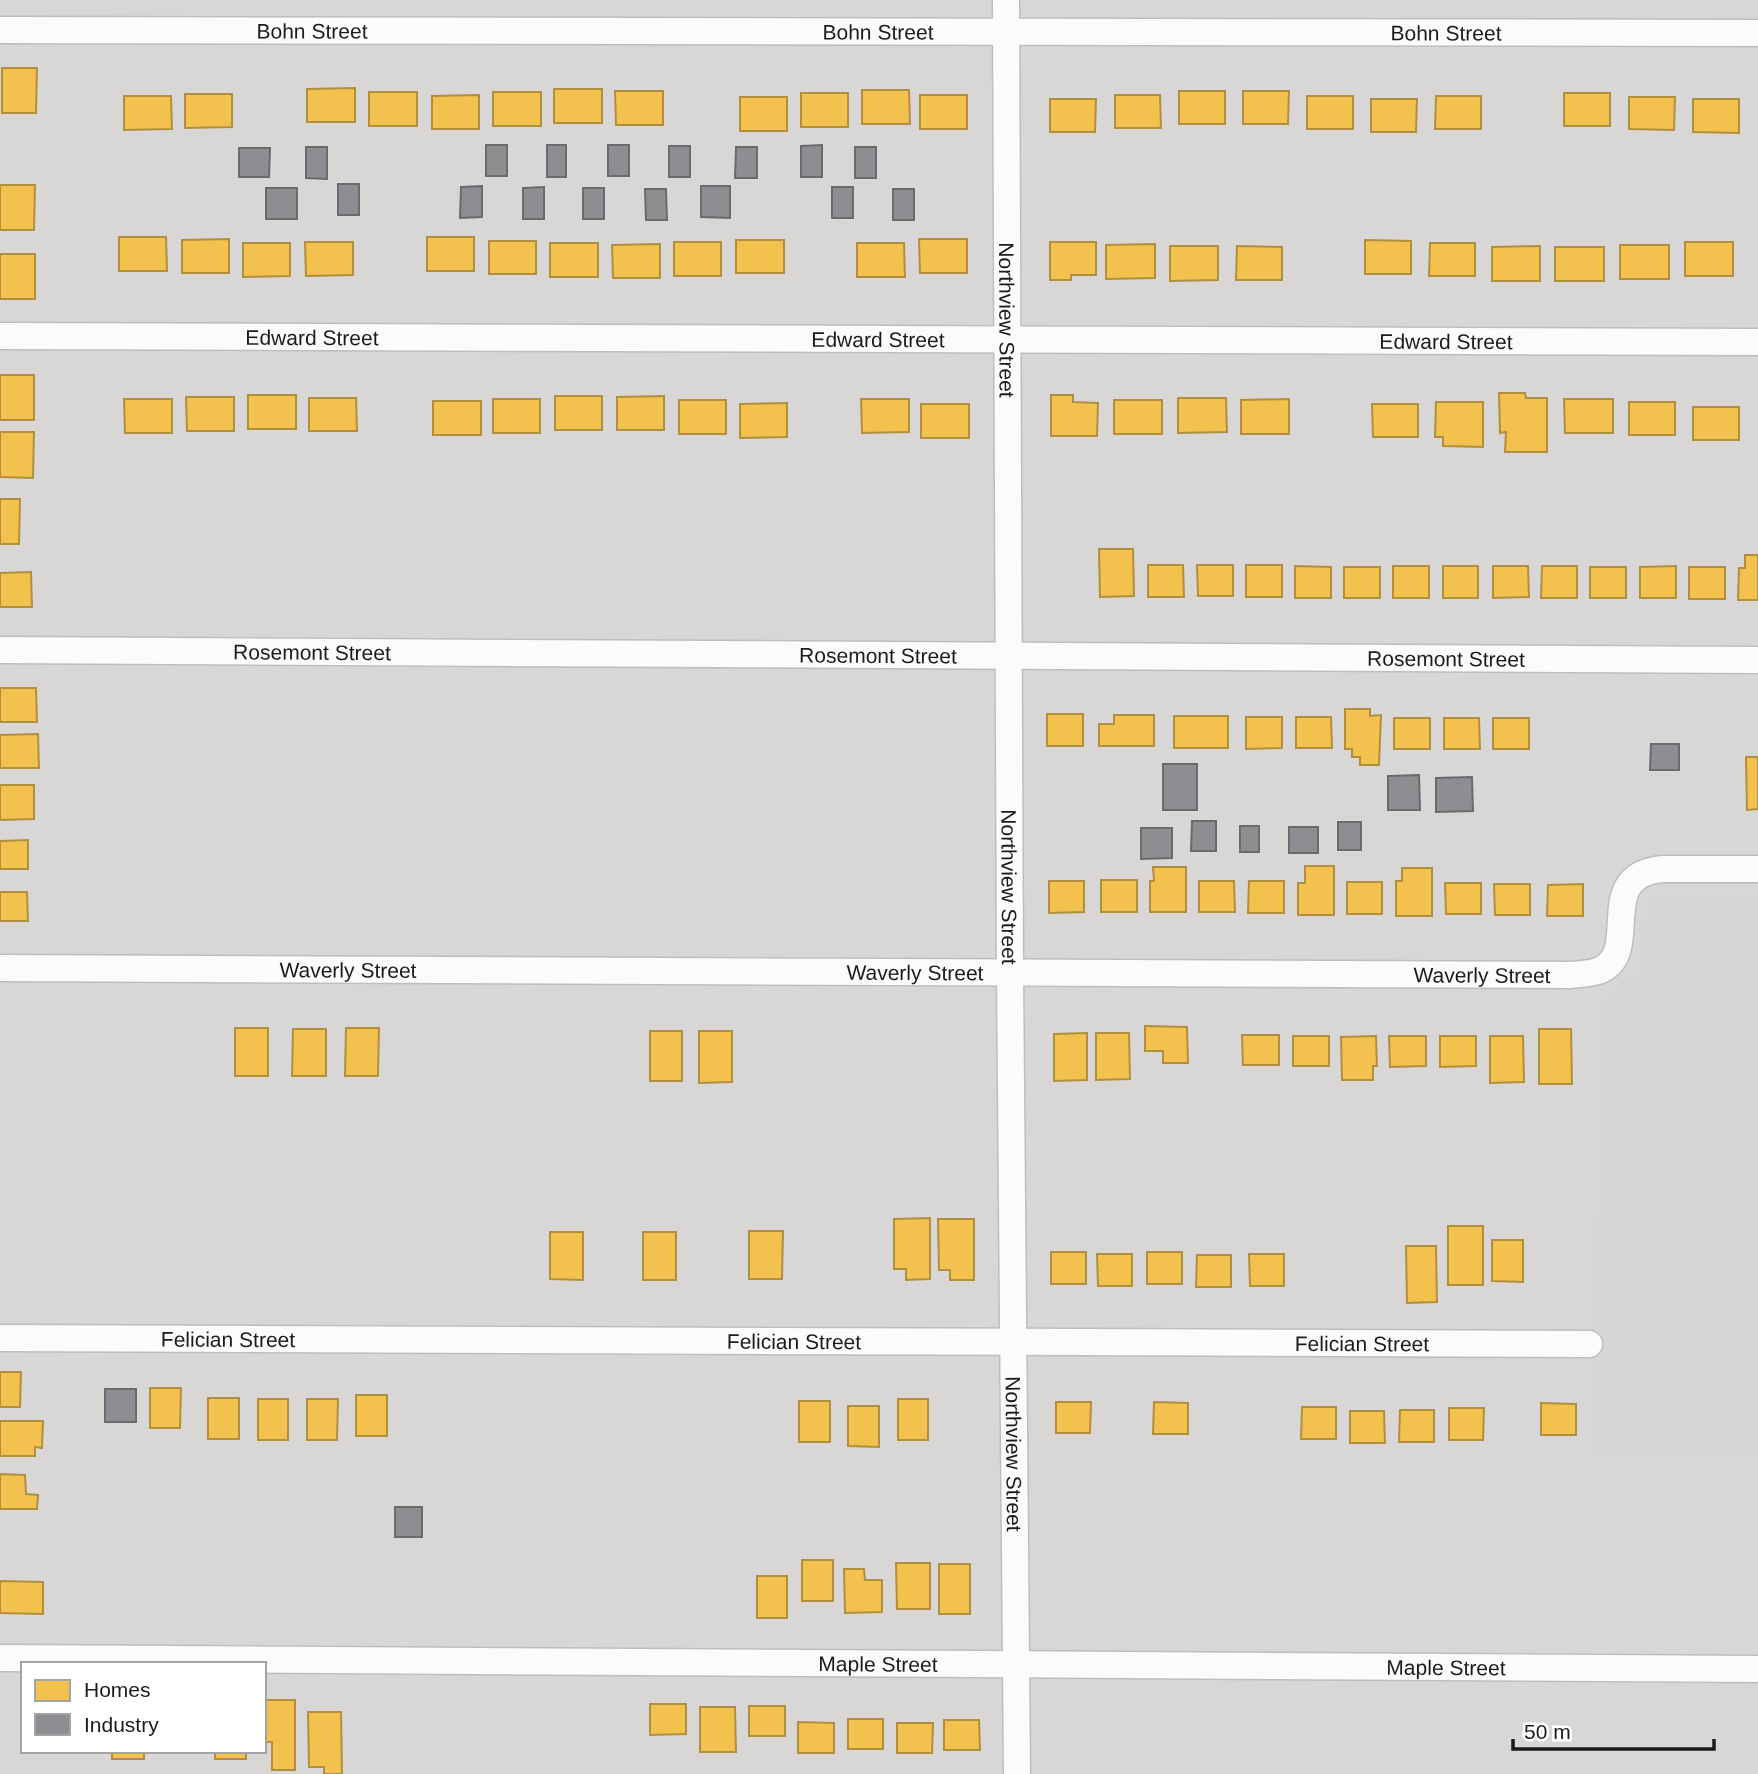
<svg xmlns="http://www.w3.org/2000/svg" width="1758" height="1774" viewBox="0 0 1758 1774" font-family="Helvetica,sans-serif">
<rect width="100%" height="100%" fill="#eae7e4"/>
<path fill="#d9d7d5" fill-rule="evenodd" d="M0,0H1758V1774H0ZM23,1664H264V1751H23Z"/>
<path fill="#d8d6d5" d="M1645,897L1758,898V1452H1591L1601,999L1642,969Z"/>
<g fill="#f2c14e" stroke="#b28f3f" stroke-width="2">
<path d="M2,68H37L36,113H2Z"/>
<path d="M355,88V122H307V89Z"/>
<rect x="554" y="89" width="48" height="34"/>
<path d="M862,90H909L910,124H862Z"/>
<path d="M615,91H663V125H616Z"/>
<rect x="1179" y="91" width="46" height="33"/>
<path d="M1243,91H1289L1288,124H1243Z"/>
<rect x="369" y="92" width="48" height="34"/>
<rect x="493" y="92" width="48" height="34"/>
<rect x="801" y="93" width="47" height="34"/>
<rect x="1564" y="93" width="46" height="33"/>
<path d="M185,94H232V127L185,128Z"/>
<path d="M479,95V129H432V96Z"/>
<rect x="920" y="95" width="47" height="34"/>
<path d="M1115,95H1160L1161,128H1115Z"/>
<path d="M124,96H171L172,129L124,130Z"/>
<rect x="1307" y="96" width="46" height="33"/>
<path d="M1436,96H1481V129H1435Z"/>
<rect x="740" y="97" width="47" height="34"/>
<path d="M1629,97H1675L1674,130L1629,129Z"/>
<path d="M1050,99H1096L1095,132H1050Z"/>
<path d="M1371,99H1417L1416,132H1371Z"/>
<path d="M1693,99H1739V133L1693,132Z"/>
<path d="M0,185H35L34,230H0Z"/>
<path d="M119,237H166L167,271H119Z"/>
<rect x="427" y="237" width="47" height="34"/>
<path d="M229,239V273H182V240Z"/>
<path d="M919,239H967V273H920Z"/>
<rect x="736" y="240" width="48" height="33"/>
<path d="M1365,240L1411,241V274H1365Z"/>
<rect x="489" y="241" width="47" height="33"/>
<path d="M305,242H353V275L306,276Z"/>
<rect x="674" y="242" width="47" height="34"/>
<path d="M1050,242H1096V275H1071V280H1050Z"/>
<rect x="1685" y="242" width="48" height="34"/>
<path d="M243,243H290V276L243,277Z"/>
<rect x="550" y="243" width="48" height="34"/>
<path d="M857,243H904L905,277H857Z"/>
<path d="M1430,243H1475V276H1429Z"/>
<path d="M660,244V278H613L612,245Z"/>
<path d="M1155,244V278L1106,279V245Z"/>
<rect x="1620" y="245" width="49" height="34"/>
<path d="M1170,246H1218V280L1170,281Z"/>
<path d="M1237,246L1282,247V280H1236Z"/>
<path d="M1540,246V281H1492V247Z"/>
<rect x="1555" y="247" width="49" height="34"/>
<rect x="0" y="254" width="35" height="45"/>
<rect x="0" y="375" width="34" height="45"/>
<path d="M1499,393H1525L1526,398H1547V452H1505L1506,432L1500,433Z"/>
<rect x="248" y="395" width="48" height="34"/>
<path d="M1051,395H1073V402L1098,403L1097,436H1051Z"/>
<rect x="555" y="396" width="47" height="34"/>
<path d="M664,396V430H617V397Z"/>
<path d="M186,397H234V431H187Z"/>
<path d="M309,398H356L357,431H309Z"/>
<path d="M1178,398H1226L1227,432L1178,433Z"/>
<path d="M124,399H172V433H125Z"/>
<rect x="493" y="399" width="47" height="34"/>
<path d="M861,399H909V432L862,433Z"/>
<path d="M1289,399V434H1241V400Z"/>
<path d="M1564,399H1613V433H1565Z"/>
<rect x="679" y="400" width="47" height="34"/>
<rect x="1114" y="400" width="48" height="34"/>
<rect x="433" y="401" width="48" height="34"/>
<path d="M1436,402H1483V447L1443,446V437H1435Z"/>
<rect x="1629" y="402" width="46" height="33"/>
<path d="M787,403V437L740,438V404Z"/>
<rect x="921" y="404" width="48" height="34"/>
<path d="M1372,404H1418V437H1373Z"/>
<rect x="1693" y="407" width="46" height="33"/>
<path d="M0,432H34L33,478L0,477Z"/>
<path d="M0,499H20L19,544H0Z"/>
<path d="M1099,549H1133L1134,596L1100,597Z"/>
<path d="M1745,555H1758V600H1738L1739,568H1745Z"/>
<path d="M1148,565H1183L1184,597H1148Z"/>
<path d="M1197,565H1233V596H1198Z"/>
<rect x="1246" y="565" width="36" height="32"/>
<path d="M1295,566L1331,567V598H1295Z"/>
<rect x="1393" y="566" width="36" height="32"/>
<rect x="1443" y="566" width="35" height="32"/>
<path d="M1493,566H1528L1529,597L1493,598Z"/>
<path d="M1542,566H1577V598H1541Z"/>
<path d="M1676,566V598H1640V567Z"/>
<rect x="1344" y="567" width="36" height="31"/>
<rect x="1590" y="567" width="36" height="31"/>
<rect x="1689" y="567" width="36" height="32"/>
<path d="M31,572L32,607H0V573Z"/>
<path d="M0,688H36L37,722H0Z"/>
<path d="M1345,709H1370V716L1381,715L1379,765H1360V757H1352V749H1345Z"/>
<rect x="1047" y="714" width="36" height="32"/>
<path d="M1114,715H1154V746H1099V724H1114Z"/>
<rect x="1174" y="716" width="54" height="32"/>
<path d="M1246,717H1282V748L1246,749Z"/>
<path d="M1296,717H1331L1332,748H1296Z"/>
<rect x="1394" y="718" width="36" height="31"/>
<path d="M1444,718H1479L1480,749H1444Z"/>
<rect x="1493" y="718" width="36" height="31"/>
<path d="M38,734L39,768H0V735Z"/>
<path d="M1746,757H1758V809L1747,810Z"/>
<path d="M0,785H34V819L0,820Z"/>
<path d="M28,840V869H0V841Z"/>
<path d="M1305,866H1334V915H1298V883H1305Z"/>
<path d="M1153,867H1186V912H1150V881H1154Z"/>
<path d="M1402,868H1432V916H1396V881H1402Z"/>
<rect x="1101" y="880" width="36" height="32"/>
<path d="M1049,881H1084V912L1049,913Z"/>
<path d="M1199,881H1234L1235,912H1199Z"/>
<path d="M1249,881H1284V913H1248Z"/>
<rect x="1347" y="882" width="35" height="32"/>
<path d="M1445,883H1481V914H1446Z"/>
<path d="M1494,884H1530V915H1495Z"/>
<path d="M1583,884V916H1547L1548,885Z"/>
<path d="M0,892H27L28,921H0Z"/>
<path d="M1145,1026L1187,1027L1188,1063H1163V1051H1145Z"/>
<rect x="235" y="1028" width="33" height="48"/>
<path d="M346,1028H379L378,1076H345Z"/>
<path d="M293,1029H326V1076H292Z"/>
<path d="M1539,1029H1571L1572,1084H1539Z"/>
<rect x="650" y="1031" width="32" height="50"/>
<path d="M699,1031H732V1082L699,1083Z"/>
<path d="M1087,1033V1080L1054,1081V1034Z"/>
<path d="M1096,1033H1129L1130,1079L1096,1080Z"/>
<path d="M1242,1035H1279V1065H1243Z"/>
<rect x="1293" y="1036" width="36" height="30"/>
<path d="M1376,1036L1377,1066H1373V1080H1342L1341,1037Z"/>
<path d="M1389,1036H1426V1066L1390,1067Z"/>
<path d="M1440,1036H1476V1066L1440,1067Z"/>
<path d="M1490,1036H1523L1524,1082L1490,1083Z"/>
<path d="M930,1218V1279L906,1280V1269H894V1219Z"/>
<path d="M938,1219H974V1280H950V1270H939Z"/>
<rect x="1448" y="1226" width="35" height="59"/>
<path d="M749,1231H783L782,1279H749Z"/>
<path d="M550,1232H583V1280L550,1279Z"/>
<rect x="643" y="1232" width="33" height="48"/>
<path d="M1492,1240H1523V1282L1492,1281Z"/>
<path d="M1406,1246H1436L1437,1302L1407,1303Z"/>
<rect x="1051" y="1252" width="35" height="32"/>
<rect x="1147" y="1252" width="35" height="32"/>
<path d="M1097,1254H1132V1286H1098Z"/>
<path d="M1249,1254H1284V1286H1250Z"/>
<path d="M1197,1255H1231V1287H1196Z"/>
<path d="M0,1372H21L20,1407H0Z"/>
<path d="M150,1388H181L180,1428H150Z"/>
<rect x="356" y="1395" width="31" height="41"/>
<rect x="208" y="1398" width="31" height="41"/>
<rect x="258" y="1399" width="30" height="41"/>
<path d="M307,1399H338L337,1440H307Z"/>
<rect x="898" y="1399" width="30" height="41"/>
<rect x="799" y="1401" width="31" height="41"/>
<path d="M1056,1402H1091L1090,1433H1056Z"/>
<path d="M1154,1402L1188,1403V1434H1153Z"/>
<path d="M1541,1403L1576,1404V1435H1541Z"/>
<path d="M848,1406H879V1447L848,1446Z"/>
<path d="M1302,1407H1336V1439H1301Z"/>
<path d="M1449,1408H1484L1483,1440H1449Z"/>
<path d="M1400,1410H1434V1442H1399Z"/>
<path d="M1350,1411H1384L1385,1443H1350Z"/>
<path d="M0,1421H43L42,1448L35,1447V1456H0Z"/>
<path d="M0,1474L25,1475L26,1494L38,1495L37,1509H0Z"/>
<rect x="802" y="1560" width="31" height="41"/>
<path d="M896,1563H930V1609H897Z"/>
<rect x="939" y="1564" width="31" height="50"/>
<path d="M844,1569H864L865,1580H882V1612L845,1613Z"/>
<rect x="757" y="1576" width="30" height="42"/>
<path d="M0,1581L43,1582V1614L0,1613Z"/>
<path d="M264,1700H295V1770H272V1742H264Z"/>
<path d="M650,1704H686V1734L650,1735Z"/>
<rect x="749" y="1706" width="36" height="30"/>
<path d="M700,1707H735L736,1752H700Z"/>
<path d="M308,1712H341L342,1774H324V1767H309Z"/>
<rect x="848" y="1719" width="35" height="30"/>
<path d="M944,1720H979L980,1750H944Z"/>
<path d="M798,1722L834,1723V1753H798Z"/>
<path d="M897,1723H933L932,1753H897Z"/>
<rect x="112" y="1751" width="32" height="8"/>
<rect x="215" y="1751" width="31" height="8"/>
</g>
<g fill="#8d8d92" stroke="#6b6b6e" stroke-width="2">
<rect x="486" y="145" width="21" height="31"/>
<rect x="547" y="145" width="19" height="32"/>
<rect x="608" y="145" width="21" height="31"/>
<path d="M822,145V177H801V146Z"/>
<rect x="669" y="146" width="21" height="31"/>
<path d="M306,147H327V179L306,178Z"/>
<path d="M736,147H757V178H735Z"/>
<rect x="855" y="147" width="21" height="31"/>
<path d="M239,148H270L269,177H239Z"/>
<rect x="338" y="184" width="21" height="31"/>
<path d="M482,186V217L460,218L461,187Z"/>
<path d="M701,186H730V218L701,217Z"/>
<path d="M544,187V219H523V188Z"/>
<rect x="832" y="187" width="21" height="31"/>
<rect x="266" y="188" width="31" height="31"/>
<rect x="583" y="188" width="21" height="31"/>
<path d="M645,189H666L667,220H646Z"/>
<rect x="893" y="189" width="21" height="31"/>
<path d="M1651,744H1679V770H1650Z"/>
<rect x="1163" y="764" width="34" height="46"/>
<path d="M1419,775L1420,810H1388V776Z"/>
<path d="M1472,777L1473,811L1436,812V778Z"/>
<path d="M1192,821H1216V851H1191Z"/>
<rect x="1338" y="822" width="23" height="28"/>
<rect x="1240" y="826" width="19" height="26"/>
<rect x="1289" y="827" width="29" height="26"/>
<path d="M1141,828H1172V858L1141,859Z"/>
<rect x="105" y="1389" width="31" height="33"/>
<rect x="395" y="1507" width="27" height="30"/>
</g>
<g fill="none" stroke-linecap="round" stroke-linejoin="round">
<g stroke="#bfbebc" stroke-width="29">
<g id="street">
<path id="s1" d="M1006,0L1010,973L1017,1774"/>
<path id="s2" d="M0,30L1758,33"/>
<path id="s3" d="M0,336L1758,342"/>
<path id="s4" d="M0,650L1758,660"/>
<path id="s5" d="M0,968L1570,975C1579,974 1589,974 1598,971C1645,954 1591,875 1663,869H1758"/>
<path id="s6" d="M0,1338L1589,1344"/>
<path id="s7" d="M0,1658L1758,1669"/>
</g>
</g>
<use href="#street" stroke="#fcfbfb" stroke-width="26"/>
</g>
<g text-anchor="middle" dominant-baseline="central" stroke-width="7" stroke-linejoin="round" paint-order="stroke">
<g font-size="21" fill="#1b1b1b" stroke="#fff">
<text stroke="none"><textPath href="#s2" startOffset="312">Bohn Street</textPath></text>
<text stroke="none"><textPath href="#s2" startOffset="878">Bohn Street</textPath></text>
<text stroke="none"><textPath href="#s2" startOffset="1446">Bohn Street</textPath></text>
<text stroke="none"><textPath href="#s1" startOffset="320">Northview Street</textPath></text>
<text stroke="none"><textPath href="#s3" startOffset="312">Edward Street</textPath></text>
<text stroke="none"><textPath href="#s3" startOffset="878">Edward Street</textPath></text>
<text stroke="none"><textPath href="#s3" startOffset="1446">Edward Street</textPath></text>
<text stroke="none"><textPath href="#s4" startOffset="312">Rosemont Street</textPath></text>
<text stroke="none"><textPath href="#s4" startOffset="878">Rosemont Street</textPath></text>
<text stroke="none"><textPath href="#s4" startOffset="1446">Rosemont Street</textPath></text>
<text stroke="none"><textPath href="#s1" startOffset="887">Northview Street</textPath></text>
<text stroke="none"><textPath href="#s5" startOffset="348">Waverly Street</textPath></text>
<text stroke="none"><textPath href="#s5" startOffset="915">Waverly Street</textPath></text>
<text stroke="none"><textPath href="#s5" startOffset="1482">Waverly Street</textPath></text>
<text stroke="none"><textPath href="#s6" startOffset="228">Felician Street</textPath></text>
<text stroke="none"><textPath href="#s6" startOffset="794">Felician Street</textPath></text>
<text stroke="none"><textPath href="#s6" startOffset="1362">Felician Street</textPath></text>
<text stroke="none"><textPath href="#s1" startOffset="1454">Northview Street</textPath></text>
<text stroke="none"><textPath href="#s7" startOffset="878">Maple Street</textPath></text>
<text stroke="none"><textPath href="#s7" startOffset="1446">Maple Street</textPath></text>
</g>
</g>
<rect x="21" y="1662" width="245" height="91" fill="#ffffff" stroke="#a4a4a4" stroke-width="2"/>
<rect x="35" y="1680" width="35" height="21" fill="#f2c14e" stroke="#a4a4a4" stroke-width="2"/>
<text x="84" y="1697" font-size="21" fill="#1b1b1b">Homes</text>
<rect x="35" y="1714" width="35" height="21" fill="#8d8d92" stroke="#a4a4a4" stroke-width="2"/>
<text x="84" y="1732" font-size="21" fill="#1b1b1b">Industry</text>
<path d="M1513 1739v10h201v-10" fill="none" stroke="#1b1b1b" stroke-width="3.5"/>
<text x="1524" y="1739" font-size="21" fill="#1b1b1b" stroke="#ffffff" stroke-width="5" paint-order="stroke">50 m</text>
</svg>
